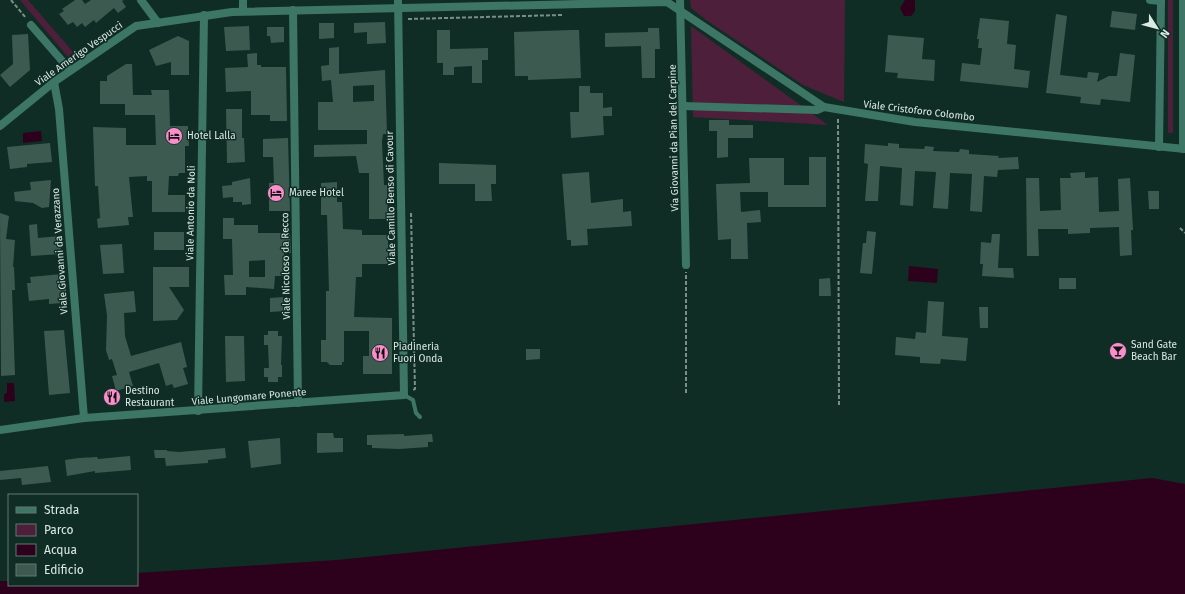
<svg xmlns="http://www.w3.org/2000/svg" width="1185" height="594" viewBox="0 0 1185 594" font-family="'Fira Sans',sans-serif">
<rect width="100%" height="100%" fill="#102d25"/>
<g fill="#4d1f3a">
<path d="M20,0H28L73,52L68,57Z"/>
<path d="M690,0H845L844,102L803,85L706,20L691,8Z"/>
<rect x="1168" y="0" width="5" height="133"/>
<path d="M691,26L828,125L693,117Z"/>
</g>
<g fill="#2d001c">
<path d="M905,0H915V11L911,16H904L900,8Z"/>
<path d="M41,131L42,141L23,143V133Z"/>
<path d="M909,266L938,269L937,283L908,281Z"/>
<path d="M7,383H14L15,401L4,402V394L7,393Z"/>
<path d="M1152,478L1185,484V594H0V581H9V585H137V573L337,560Z"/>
</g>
<g fill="#3d5a51" fill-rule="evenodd">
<path d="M75,0H82L85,4L91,0H124L122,1L126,7L118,13L114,8L96,23L94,20L85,27L82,23L77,27L73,22L68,25L59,14L64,11L62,9Z"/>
<path d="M1112,11L1137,14L1135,30L1110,27Z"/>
<path d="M1056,14L1067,16L1060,75L1087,78L1088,72L1099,73L1097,82L1109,76H1117L1120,53L1135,55L1130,102L1101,99L1100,105L1080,103L1081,97L1046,93Z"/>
<path d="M980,18L1009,21L1007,44L1016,45L1014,69L1030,71L1028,88L960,81L962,63L980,65L982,48H978L979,39H977Z"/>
<path d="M385,22L386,43L367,44V32L354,33V23Z"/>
<path d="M319,23H334V38L319,39Z"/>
<path d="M249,26L250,50L226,51L224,27Z"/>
<path d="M267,27H284V42L271,43L270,36H267Z"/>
<path d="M648,28H659L660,49H655V78H642L641,46L605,47V33L648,32Z"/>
<path d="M437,30H450V49L488,48V60H482V83H472V66L454,67V75H443V63H437Z"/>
<path d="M572,30H579L581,78L528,80V76H515L514,32Z"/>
<path d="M28,34L30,70L10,87L0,75L13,64L12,35Z"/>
<path d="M888,35L924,38L922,59L935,60L934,81L897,78L898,73L885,72Z"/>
<path d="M178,36L189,41V75H171V62L156,66L149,50Z"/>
<path d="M339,47V74L385,70L387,134H383L382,142L384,185H387L388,219H369V173H359L356,156L314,157V145L367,144V130H318V102H333L331,80L322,81L321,66L329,65V48ZM374,85V101L353,102V86Z"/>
<path d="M257,53V65H261V67H286L287,121H270V115H251V91L226,92L225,68L248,67L247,54Z"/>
<path d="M126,64H132L133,95H152L151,90H169L170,126H188L189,146H185V173H179L178,176H169L168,195H185V212H152V181H147V176L129,177L133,217H128L129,225L98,228L97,219L100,218L98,186H95L93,127L126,128V145H156L155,115H125V104H100V81H107V76Z"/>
<path d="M579,86H590V93H603V108L612,107V116H603L604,135L571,138L570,112H579Z"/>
<path d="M226,109H242V138H244L245,162L227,163Z"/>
<path d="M709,120H729V125H753V138H728V157L717,158V131H709Z"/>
<path d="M288,138L290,211H269V183H274L273,157H263V139Z"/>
<path d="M50,143L52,162L27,164V167L10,169L7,147Z"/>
<path d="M888,143L899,144V148L924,149L925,146L934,147L933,151L959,152L960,149L969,150V154L999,156L998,158L1018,157L1019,169L998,170L997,177L984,176L982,212L970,211L972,174L950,173L948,209L933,208L936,172L915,171L913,206L900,205L902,168L880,166L878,201H865L868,164L864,163L865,144L888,146Z"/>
<path d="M809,157H826V207H768V192H740L741,212L760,210L761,222L747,223L748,259H731V239L718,240L716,184L750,183L749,158H784V185H809Z"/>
<path d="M439,163L496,165V184H491L492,201H475V184H439Z"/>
<path d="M589,172L591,203L623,199V212L631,211L632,226L587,229L588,245L571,246V240H567L562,174Z"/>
<path d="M1085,172V178L1098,177L1099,212L1119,211L1118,179L1130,178L1133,230H1131L1132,255L1120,256L1119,227L1090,228V233L1068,234V229H1038L1039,256H1027L1026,178H1039L1040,211L1061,210L1060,178H1071L1070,173Z"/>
<path d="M250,178L251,204L242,205V202H233V197L223,198L222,186L232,185V182Z"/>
<path d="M51,180L49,207L42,208L33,203L15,201L14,192L31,190L30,182Z"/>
<path d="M337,182V202H342L343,229L362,230V235H388V264H362V277H356L354,317L392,318V374H363V356H369V331H344V362H342V365H330L327,362H321V340H326V291H329L327,215H321V183Z"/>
<path d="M1148,191H1159V209H1149Z"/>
<path d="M0,213L9,216L6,239L15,240L13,267H14L15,290H12L15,375L1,376Z"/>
<path d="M223,218H234V225H258V233H290L291,253H284L285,276H275L274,289L246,287V295H225L224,275H233L232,239H223ZM265,260V277H249V261Z"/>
<path d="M37,224L38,238L60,236L61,254L31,256L29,225Z"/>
<path d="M867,231L876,232L872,274L860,273L863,243H866Z"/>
<rect x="154" y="232" width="30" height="18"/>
<path d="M992,234H1000L998,268H1013L1014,278L982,276L983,264H980L981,242L991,243Z"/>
<path d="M122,244L124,273L103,274L100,245Z"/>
<path d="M153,267H189V287H169L184,310L177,320L153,321Z"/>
<path d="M62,274V280H65L67,299L63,300V303L49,304V299L29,301L27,283H31L30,277Z"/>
<path d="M830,278L831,296H819V279Z"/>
<rect x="1059" y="278" width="17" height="11"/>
<path d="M134,291L136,312L124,313L125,336L131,356L181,342L187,367L183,368L188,384L174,388L172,384L166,386L159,363L129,372L133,386L116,391L112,376L117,375L112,359L109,360L106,350L107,315L104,294Z"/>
<path d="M283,297V301H286V311L270,312V298Z"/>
<path d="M928,301L944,302L942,336L968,338L966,361L941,359L940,364L920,363V357L895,355L896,337L915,339L916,332L926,333Z"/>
<path d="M979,307H988V328H980Z"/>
<path d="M64,330L70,393L49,395L44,331Z"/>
<path d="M268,331H278V336H282L281,365H282V377H278V382H268V377H264V368H269L268,345H264V335H268Z"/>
<path d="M225,336H244L245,381L226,382Z"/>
<path d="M526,349H540V359L526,360Z"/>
<path d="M317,433H333L334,438H343V452L317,453Z"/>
<path d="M404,434V436L432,434L433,442H428V447L399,449L372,448V445H367V435Z"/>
<path d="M280,438L281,464L251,468L248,441Z"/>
<path d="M225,448L226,458L208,460V463L166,466L165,458H155L154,450H167V451L179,452Z"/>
<path d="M130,456L131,470L95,473V471L67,476L65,460L79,458L97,457L98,459Z"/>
<path d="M48,466L51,482L22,485L21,478L0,480V471Z"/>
</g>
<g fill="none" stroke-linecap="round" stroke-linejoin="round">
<g stroke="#799088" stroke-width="2" stroke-dasharray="4 2" stroke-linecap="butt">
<path d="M11,0L26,18"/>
<path d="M408,19L562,15"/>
<path d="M838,119L839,407"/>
<path d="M411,213L415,389L413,390"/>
<path d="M1180,228L1185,233"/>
<path d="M686,393V272"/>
</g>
<path stroke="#3d7665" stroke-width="4" d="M404,395L413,400L416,413L420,417"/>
<g stroke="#3d7665" stroke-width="8">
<path d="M141,0L158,23"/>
<path d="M243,0V11"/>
<path d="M680,0L686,265"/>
<path d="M1150,0L1161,1"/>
<path d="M293,10L298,403"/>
<path d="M31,25L70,70"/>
<path d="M54,82L59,109L84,418"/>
<path d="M683,106L817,110L824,107"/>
<path d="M0,126L54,82L136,26L232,12L667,2L824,107L915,122L1185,149"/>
<path d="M1159,147L1161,0"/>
<path d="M1183,149V0"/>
<path d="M198,411L204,15"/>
<path d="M0,430L84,418L404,395L398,0"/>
</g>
</g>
<defs>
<g id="hotel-disc" transform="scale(0.9)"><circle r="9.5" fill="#f98fca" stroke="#102d25"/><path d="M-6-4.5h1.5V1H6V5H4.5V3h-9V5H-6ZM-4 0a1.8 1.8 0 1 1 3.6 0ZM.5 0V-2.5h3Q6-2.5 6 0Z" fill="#111"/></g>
<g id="bar-disc" transform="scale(0.9)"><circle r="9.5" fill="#f98fca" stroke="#102d25"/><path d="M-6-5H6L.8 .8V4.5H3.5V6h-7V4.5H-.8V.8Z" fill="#111"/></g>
<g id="restaurant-disc" transform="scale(0.9)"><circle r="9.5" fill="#f98fca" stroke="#102d25"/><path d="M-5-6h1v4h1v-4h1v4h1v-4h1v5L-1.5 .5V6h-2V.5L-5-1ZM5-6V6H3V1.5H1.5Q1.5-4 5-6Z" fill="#111"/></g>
</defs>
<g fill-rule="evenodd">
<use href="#hotel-disc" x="174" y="136"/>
<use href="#hotel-disc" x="276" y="193"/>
<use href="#bar-disc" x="1118" y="351"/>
<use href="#restaurant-disc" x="380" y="353"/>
<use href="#restaurant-disc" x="112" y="397"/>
</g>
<g text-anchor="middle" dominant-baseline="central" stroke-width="3" stroke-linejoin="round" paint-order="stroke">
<g font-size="10" fill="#d9eae3" stroke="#102d25">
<text transform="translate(79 54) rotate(-35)">Viale Amerigo Vespucci</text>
<text transform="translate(919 111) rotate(7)">Viale Cristoforo Colombo</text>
<text transform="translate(674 138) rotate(-91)">Via Giovanni da Pian del Carpine</text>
<text transform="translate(391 198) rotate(-91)">Viale Camillo Benso di Cavour</text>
<text transform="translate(191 213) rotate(-89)">Viale Antonio da Noli</text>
<text transform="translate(60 251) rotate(-94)">Viale Giovanni da Verazzano</text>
<text transform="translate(286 266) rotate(-91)">Viale Nicoloso da Recco</text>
<text transform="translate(249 397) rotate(-5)">Viale Lungomare Ponente</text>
</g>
<g font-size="10" fill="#d9eae3" stroke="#102d25" text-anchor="start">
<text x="187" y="136">Hotel Lalla</text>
<text x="289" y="193">Maree Hotel</text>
<text x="1131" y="345">Sand Gate<tspan x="1131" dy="12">Beach Bar</tspan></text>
<text x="393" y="347">Piadineria<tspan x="393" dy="12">Fuori Onda</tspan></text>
<text x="125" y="391">Destino<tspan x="125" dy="12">Restaurant</tspan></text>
</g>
</g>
<rect x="8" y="494" width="130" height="92" fill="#102d25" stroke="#607971"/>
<rect x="16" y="507" width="20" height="6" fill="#3d7665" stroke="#607971"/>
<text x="44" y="514" font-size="12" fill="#d9eae3">Strada</text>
<rect x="16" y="524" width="20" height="12" fill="#4d1f3a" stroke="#607971"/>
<text x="44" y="534" font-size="12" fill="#d9eae3">Parco</text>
<rect x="16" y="544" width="20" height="12" fill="#2d001c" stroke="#607971"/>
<text x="44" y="554" font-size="12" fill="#d9eae3">Acqua</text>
<rect x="16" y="564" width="20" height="12" fill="#3d5a51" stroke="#607971"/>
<text x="44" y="574" font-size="12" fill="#d9eae3">Edificio</text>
<g transform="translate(1157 28) rotate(126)" stroke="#102d25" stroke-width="3" paint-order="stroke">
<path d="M0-3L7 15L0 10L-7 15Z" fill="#d9eae3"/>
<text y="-6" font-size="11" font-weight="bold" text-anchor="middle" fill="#d9eae3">N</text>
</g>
</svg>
